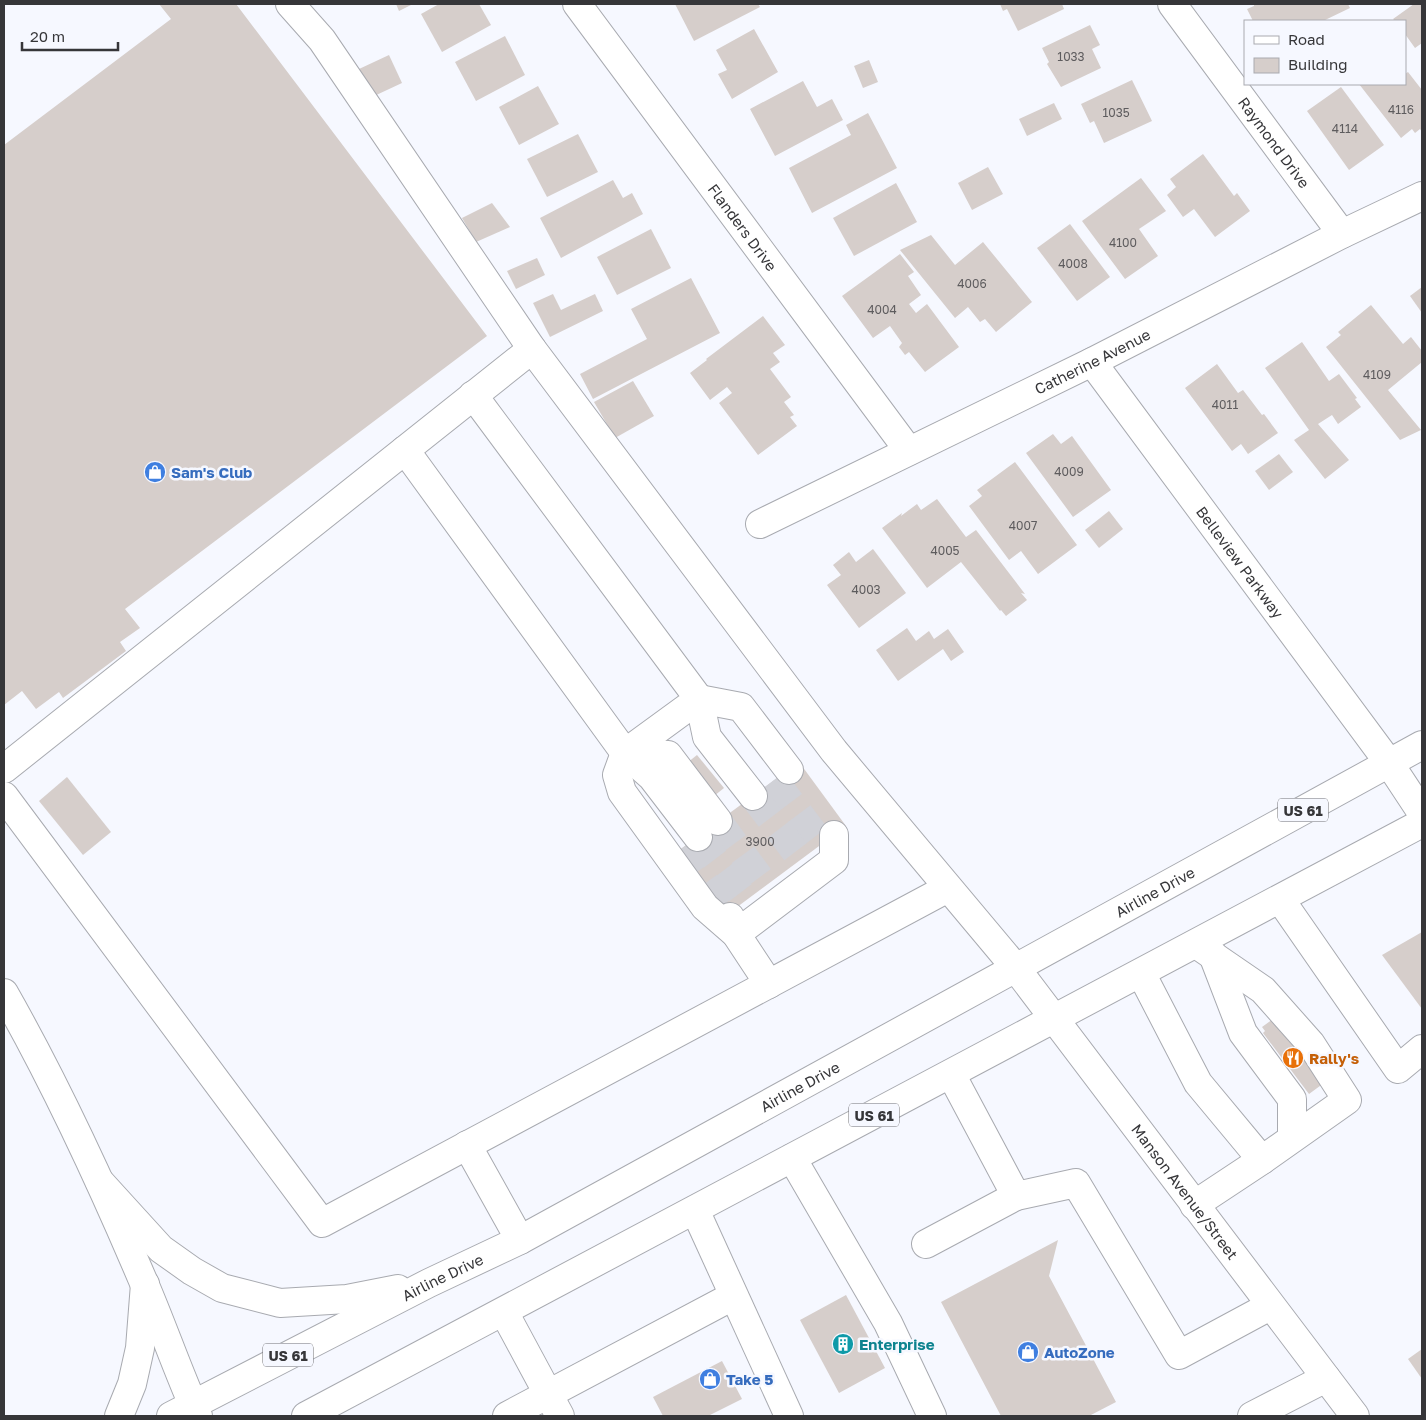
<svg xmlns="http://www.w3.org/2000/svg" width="1426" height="1420" viewBox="0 0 1426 1420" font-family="'Golos Text',sans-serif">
<rect width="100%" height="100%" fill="#f6f8ff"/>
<g fill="#d6cecb">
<path d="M159,4H236L487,336L125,609L140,628L120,642L126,651L63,698L59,692L36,709L22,691L4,705V145L171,19Z"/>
<path d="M396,4H413L399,11Z"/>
<path d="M439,4H479L491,25L442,52L421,14Z"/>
<path d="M675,4H758L760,7L694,41Z"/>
<path d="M1000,4H1062L1064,9L1018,31L1007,9L1003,11Z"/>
<path d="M1254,4H1348L1350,8L1323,21H1253L1247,9L1254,6Z"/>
<path d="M1414,4H1422V43L1415,48L1405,34V21H1395L1393,19Z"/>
<path d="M1090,25L1100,45L1092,49L1101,68L1061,87L1047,64L1049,62L1042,48Z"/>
<path d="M754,29L778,72L732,99L718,74L727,70L716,50Z"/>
<path d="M505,36L525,75L476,101L455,62Z"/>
<path d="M389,55L402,83L372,97L359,69Z"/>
<path d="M869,60L878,82L863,88L854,66Z"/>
<path d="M1408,72L1422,90V132L1420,129L1415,133L1412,129L1401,138L1359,84H1405V74Z"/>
<path d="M1132,80L1152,121L1104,143L1094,121L1090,123L1081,104Z"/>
<path d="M803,81L817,107L832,99L843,120L775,156L750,109Z"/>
<path d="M538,86L559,124L519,145L499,107Z"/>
<path d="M1341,87L1384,145L1349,170L1307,111Z"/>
<path d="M1054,103L1062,119L1027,136L1019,119Z"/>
<path d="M868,113L897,168L812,213L789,168L851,135L846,125Z"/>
<path d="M578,134L598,172L547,197L527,159Z"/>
<path d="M1203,154L1234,196L1237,193L1250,211L1215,237L1194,209L1183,217L1167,195L1176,187L1170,179Z"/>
<path d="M988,167L1003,194L972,210L958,183Z"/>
<path d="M1141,178L1166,211L1139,229L1158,256L1125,279L1082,221Z"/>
<path d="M613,180L623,198L632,193L643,214L561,258L540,218Z"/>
<path d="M896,183L917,222L854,256L833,218Z"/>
<path d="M492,203L510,227L476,242L462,218Z"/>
<path d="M1070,224L1110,277L1077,301L1037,248Z"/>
<path d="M651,229L671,268L617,295L597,257Z"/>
<path d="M931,235L955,265L983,242L1032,302L996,332L985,319L980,322L968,307L955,318L900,250Z"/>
<path d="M900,254L914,272L908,276L921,295L909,304L916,313L927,304L959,347L925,372L909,352L905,355L899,347L902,343L890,326L873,338L842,296Z"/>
<path d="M537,258L545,275L516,289L507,271Z"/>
<path d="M691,278L720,333L593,399L580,374L647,339L631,309Z"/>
<path d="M1422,287V313L1410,296Z"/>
<path d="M553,294L561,310L595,294L603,311L550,337L533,303Z"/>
<path d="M1371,305L1403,344L1411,337L1422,351V362L1388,390L1421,430L1400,440L1326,347L1341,335L1338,332Z"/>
<path d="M763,316L785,345L773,353L780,362L770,369L791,397L784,402L794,415L790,417L797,426L758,455L719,403L732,393L727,387L710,400L690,373L707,360L706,359Z"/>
<path d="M1302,342L1329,381L1339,374L1357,398L1355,399L1361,407L1338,424L1332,415L1318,424L1349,460L1325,479L1294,440L1309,430L1265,368Z"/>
<path d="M1217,364L1238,393L1243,390L1262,415L1264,414L1278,433L1248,454L1241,444L1232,451L1185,388Z"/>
<path d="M633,381L654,416L615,438L594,402Z"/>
<path d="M1053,434L1061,444L1072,436L1111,490L1073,517L1026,453Z"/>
<path d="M1279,454L1293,472L1269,490L1255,471Z"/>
<path d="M1015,462L1077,545L1038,574L1021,551L1009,560L969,506L982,496L977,490Z"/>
<path d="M937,499L966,537L976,530L1025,594L1021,593L1027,600L1006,616L1001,610L1000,611L961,562L927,588L882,528L902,513L901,516L917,504L921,510Z"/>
<path d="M1109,511L1123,529L1099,548L1085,530Z"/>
<path d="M873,549L906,593L859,628L827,585L841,575L833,565L849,552L856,562Z"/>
<path d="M907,628L916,641L929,631L934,639L948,629L964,652L951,661L943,649L898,681L876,650Z"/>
<path d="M697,755L724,788L709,800L682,767Z"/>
<path d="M799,762L846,826L725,916L678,851Z"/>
<path d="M67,777L111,832L83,855L39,801Z"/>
<path d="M1422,932V1009L1382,955Z"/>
<path d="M1273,1019L1278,1021L1324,1083L1309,1094L1263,1033L1265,1031L1262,1027Z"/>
<path d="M1058,1240L1049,1276L1116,1402L1089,1416H1001L941,1302Z"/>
<path d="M846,1295L885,1368L839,1393L800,1320Z"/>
<path d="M1422,1349V1379L1408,1359Z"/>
<path d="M722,1361L742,1399L708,1416H663L653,1397Z"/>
</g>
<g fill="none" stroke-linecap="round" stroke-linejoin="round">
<g stroke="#d0d1d7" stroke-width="28" stroke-dasharray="28 14" stroke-linecap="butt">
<path d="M774,780L822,844"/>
<path d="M753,796L801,859"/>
<path d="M718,821L766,886"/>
<path d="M698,837L746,900"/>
<path d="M681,849L728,914"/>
</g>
<g stroke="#a8aab0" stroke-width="30">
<g id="minor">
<path d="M290,4L322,40L532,349"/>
<path id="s1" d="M577,4L909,451"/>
<path id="s2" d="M1172,4L1342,234"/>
<path id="s3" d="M1092,362L1389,763L1422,813"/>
<path d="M473,395L699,699L625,753L617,775L622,792L705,907L736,934L769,984"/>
<path d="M405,450L625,753L652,777L698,837"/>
<path id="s4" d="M760,524L1092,362L1342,234L1422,196"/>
<path d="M699,699L741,707L789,770"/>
<path d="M699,699L707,737L753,796"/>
<path d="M625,753L668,755L718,821"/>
<path id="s5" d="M4,769L532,349L834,751L1015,967L1355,1416"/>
<path d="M4,796L322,1223L948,888"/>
<path d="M1280,899L1398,1069L1422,1049"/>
<path d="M730,917L736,934L834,860V835"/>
<path d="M1213,955L1243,1033L1292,1099V1138"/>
<path d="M1141,973L1198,1083L1262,1160L1347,1100L1311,1044L1263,990L1196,944"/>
<path d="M4,993C57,1086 102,1184 144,1283C163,1327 178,1372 198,1416"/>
<path d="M951,1074L1016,1196L1076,1183L1179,1355L1270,1306"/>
<path d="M467,1145L520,1240"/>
<path d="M792,1158L888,1323L932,1416"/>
<path d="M1194,1205L1262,1160"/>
<path d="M695,1210L789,1416"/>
<path d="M926,1244L1016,1196"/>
<path d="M504,1312L560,1416"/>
<path d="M507,1416L733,1296"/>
<path d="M1252,1416L1326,1378"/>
</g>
</g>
<g stroke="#a8aab0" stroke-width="30">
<g id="highway">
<path d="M100,1182L161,1249L192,1271L222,1288L280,1303L347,1299L398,1289"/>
<path d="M119,1416L132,1384L140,1348L145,1284"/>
<path id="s6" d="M171,1416L429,1283L520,1240L1422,745"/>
<path d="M306,1416L1422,823"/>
</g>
</g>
<use href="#minor" stroke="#fff" stroke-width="28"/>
<use href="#highway" stroke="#fff" stroke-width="28"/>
</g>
<defs>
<g id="shop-disc" transform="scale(1.125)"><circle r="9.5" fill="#3f7fe0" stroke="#f6f8ff"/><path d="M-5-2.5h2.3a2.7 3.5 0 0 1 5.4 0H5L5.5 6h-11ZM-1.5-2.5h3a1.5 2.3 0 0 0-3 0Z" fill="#fff"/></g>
<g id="restaurant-disc" transform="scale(1.125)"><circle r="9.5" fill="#e8710a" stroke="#f6f8ff"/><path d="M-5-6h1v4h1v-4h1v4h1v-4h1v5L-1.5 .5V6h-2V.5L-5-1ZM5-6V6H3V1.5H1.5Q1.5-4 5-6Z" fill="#fff"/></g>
<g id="building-disc" transform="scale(1.125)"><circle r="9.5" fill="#0f9aa8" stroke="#f6f8ff"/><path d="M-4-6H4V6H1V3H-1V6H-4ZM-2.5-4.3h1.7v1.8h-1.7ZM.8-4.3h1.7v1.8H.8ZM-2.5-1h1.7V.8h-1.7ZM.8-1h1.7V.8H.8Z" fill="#fff"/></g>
</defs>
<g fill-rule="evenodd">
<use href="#shop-disc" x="155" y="472"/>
<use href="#restaurant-disc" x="1293" y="1058"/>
<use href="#building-disc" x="843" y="1344"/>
<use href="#shop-disc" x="1028" y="1352"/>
<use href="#shop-disc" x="710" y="1379"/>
</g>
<g text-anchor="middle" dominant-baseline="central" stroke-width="5" stroke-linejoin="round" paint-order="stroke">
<g font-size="12" fill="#5e5c5e">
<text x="1071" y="56">1033</text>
<text x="1401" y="109">4116</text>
<text x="1116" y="112">1035</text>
<text x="1345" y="128">4114</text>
<text x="1123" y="242">4100</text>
<text x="1073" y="263">4008</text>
<text x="972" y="283">4006</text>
<text x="882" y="309">4004</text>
<text x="1377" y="374">4109</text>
<text x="1225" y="404">4011</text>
<text x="1069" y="471">4009</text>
<text x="1023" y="525">4007</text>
<text x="945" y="550">4005</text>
<text x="866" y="589">4003</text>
<text x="760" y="841">3900</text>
</g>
<g fill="#f6f8ff" stroke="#707074" stroke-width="1">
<rect x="1278" y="798.5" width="50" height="23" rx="4"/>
<rect x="849" y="1103.5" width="50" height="23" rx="4"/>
<rect x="263" y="1343.5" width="50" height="23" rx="4"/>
</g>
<g font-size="14" font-weight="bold" fill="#363639">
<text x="1303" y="810">US 61</text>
<text x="874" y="1115">US 61</text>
<text x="288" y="1355">US 61</text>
</g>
<g font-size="15" fill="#363639" stroke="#f6f8ff">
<text stroke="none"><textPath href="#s2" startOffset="172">Raymond Drive</textPath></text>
<text stroke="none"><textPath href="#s1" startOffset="278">Flanders Drive</textPath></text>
<text stroke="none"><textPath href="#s4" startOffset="370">Catherine Avenue</textPath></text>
<text stroke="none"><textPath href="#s3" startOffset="249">Belleview Parkway</textPath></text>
<text stroke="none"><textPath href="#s6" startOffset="1115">Airline Drive</textPath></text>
<text stroke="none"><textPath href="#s6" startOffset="710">Airline Drive</textPath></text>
<text stroke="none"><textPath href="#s5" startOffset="1741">Manson Avenue/Street</textPath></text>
<text stroke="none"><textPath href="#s6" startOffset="305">Airline Drive</textPath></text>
</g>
<g font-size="15" font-weight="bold" fill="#366cbe" stroke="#f6f8ff" text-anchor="start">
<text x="171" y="472">Sam's Club</text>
<text x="1044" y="1352">AutoZone</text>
<text x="726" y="1379">Take 5</text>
</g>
<g font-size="15" font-weight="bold" fill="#c56008" stroke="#f6f8ff" text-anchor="start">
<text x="1309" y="1058">Rally's</text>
</g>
<g font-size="15" font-weight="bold" fill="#0d838f" stroke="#f6f8ff" text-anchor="start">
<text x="859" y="1344">Enterprise</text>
</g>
</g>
<rect width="1426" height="1420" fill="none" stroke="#363639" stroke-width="10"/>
<rect x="1244" y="20" width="162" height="65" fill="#f6f8ff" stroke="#a9aab0"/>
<rect x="1254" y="36" width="25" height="8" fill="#ffffff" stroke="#a9aab0"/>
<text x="1288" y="45" font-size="15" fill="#363639">Road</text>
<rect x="1254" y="58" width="25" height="15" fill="#d6cecb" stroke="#a9aab0"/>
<text x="1288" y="70" font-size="15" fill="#363639">Building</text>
<path d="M22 42v8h96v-8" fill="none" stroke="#363639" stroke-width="2.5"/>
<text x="30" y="42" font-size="15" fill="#363639" stroke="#f6f8ff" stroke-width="4" paint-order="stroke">20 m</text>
</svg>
